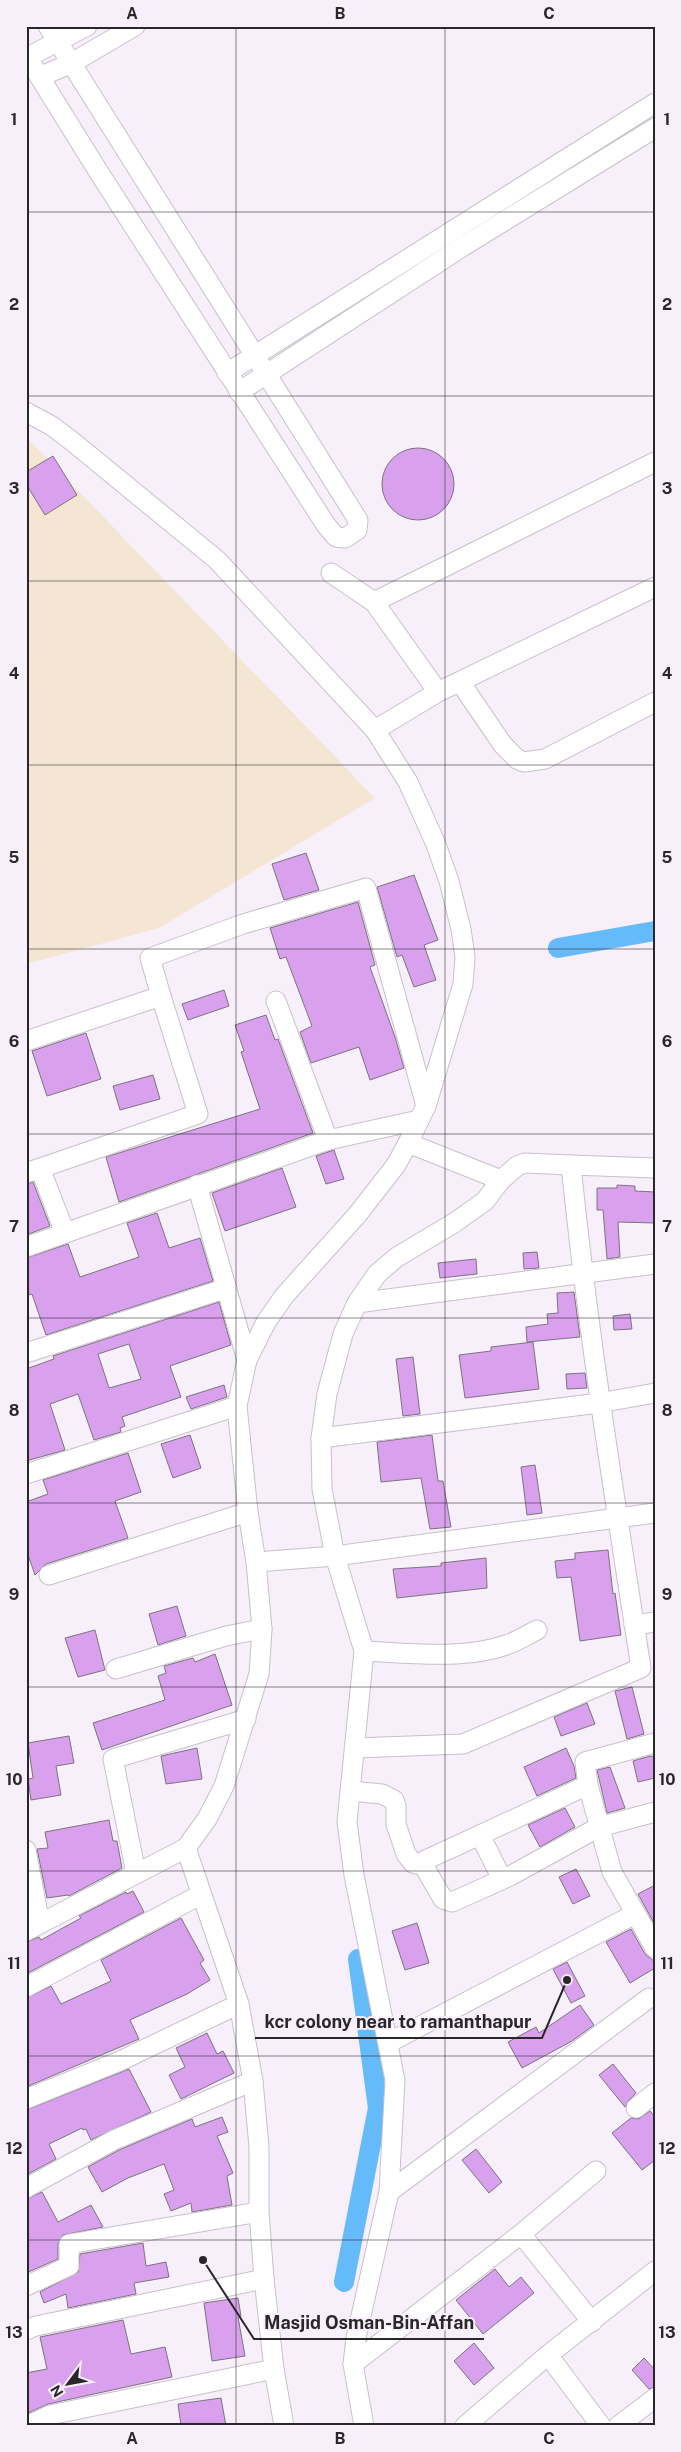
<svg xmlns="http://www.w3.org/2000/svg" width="681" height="2452" viewBox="0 0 681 2452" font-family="'Public Sans',sans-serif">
<rect width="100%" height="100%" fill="#f7eff9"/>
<path fill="#f4e6d3" d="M26,437L375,798L159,928L26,964Z"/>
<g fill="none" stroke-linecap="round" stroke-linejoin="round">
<g stroke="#65bbfa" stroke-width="20">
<path d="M558,948L655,931"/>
<path d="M344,2282L378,2108L358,1959"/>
</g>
</g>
<g fill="#d9a0ed" stroke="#7b747d" fill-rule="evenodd">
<circle cx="418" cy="484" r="36"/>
<path d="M53,456L77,495L45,515L26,484V472Z"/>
<path d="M306,853L319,890L284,900L272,864Z"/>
<path d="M414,875L438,940L424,945L436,980L414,987L402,955L397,957L377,887Z"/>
<path d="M358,902L375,965L370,967L395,1037L404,1068L370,1080L359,1047L311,1063L300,1032L312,1026L286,957L280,959L270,928Z"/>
<path d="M224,990L229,1006L188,1020L182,1004Z"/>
<path d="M266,1015L275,1040L278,1039L313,1133L119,1202L106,1157L260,1109L241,1052L244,1051L235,1025Z"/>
<path d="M86,1033L101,1079L47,1096L32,1051Z"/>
<path d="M153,1075L160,1099L120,1110L113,1086Z"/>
<path d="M334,1150L344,1179L326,1184L316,1156Z"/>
<path d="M282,1168L296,1207L225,1231L212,1193Z"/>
<path d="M33,1182L50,1226L26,1235V1184Z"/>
<path d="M617,1185L635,1186V1191L655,1192V1223L618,1222L620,1257L607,1259L603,1210H597V1188H617Z"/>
<path d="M157,1213L169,1248L200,1238L213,1281L46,1335L32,1294L26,1296V1258L68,1244L80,1277L139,1257L127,1223Z"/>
<path d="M537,1252L539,1268L524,1269L523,1253Z"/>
<path d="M476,1259L477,1274L440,1278L438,1263Z"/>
<path d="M574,1292L580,1337L527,1342L526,1327L548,1324L547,1314L558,1313L557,1293Z"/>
<path d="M219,1302L231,1345L170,1366L181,1397L122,1417L125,1426L120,1428L121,1432L94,1440L78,1394L50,1404L65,1450L26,1461V1369L54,1359L53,1356ZM129,1344L141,1379L109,1388L98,1354Z"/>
<path d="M630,1314L632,1329L614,1330L613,1316Z"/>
<path d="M533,1342L539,1389L465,1398L459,1355L491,1351V1347Z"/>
<path d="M413,1357L420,1414L403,1416L396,1359Z"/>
<path d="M585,1373L587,1388L567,1389L566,1374Z"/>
<path d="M224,1385L227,1397L191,1409L186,1397Z"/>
<path d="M190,1435L201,1468L173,1478L161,1444Z"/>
<path d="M432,1435L438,1481H443L451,1527L430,1529L421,1478L381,1482L377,1442Z"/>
<path d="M128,1453L141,1492L115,1501L128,1538L46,1564L35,1575L26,1549V1502L48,1494L43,1480Z"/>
<path d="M535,1465L542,1513L527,1515L521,1467Z"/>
<path d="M608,1550L613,1594L615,1593L621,1635L580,1641L571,1577L557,1578L555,1561L575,1559V1553Z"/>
<path d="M486,1558L487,1588L397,1598L393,1569L441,1566V1563Z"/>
<path d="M177,1606L186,1636L158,1645L149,1614Z"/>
<path d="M95,1630L105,1670L78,1677L65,1638Z"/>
<path d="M215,1654L232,1705L102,1750L93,1723L165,1700L158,1676L166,1673L164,1666L193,1658L195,1662Z"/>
<path d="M632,1687L644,1734L627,1739L615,1691Z"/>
<path d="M587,1703L595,1724L561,1736L554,1717Z"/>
<path d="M69,1736L74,1763L56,1766L61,1795L31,1800L28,1779L33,1778L28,1743Z"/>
<path d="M197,1748L202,1779L166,1784L161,1756Z"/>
<path d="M566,1748L574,1766L576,1778L537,1796L524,1767Z"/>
<path d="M650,1756L655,1757V1778L638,1782L633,1761Z"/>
<path d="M610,1767L625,1808L607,1813L597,1770Z"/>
<path d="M565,1808L575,1827L540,1847L528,1825Z"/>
<path d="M109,1820L113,1841H117L122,1868L69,1896L68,1895L47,1898L37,1849L48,1848L45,1832Z"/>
<path d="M576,1869L590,1896L573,1904L559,1877Z"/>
<path d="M655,1885V1925L638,1894Z"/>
<path d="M133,1891L144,1912L26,1974V1942L39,1937L41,1940L81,1918L79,1916L126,1892L127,1894Z"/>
<path d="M181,1918L204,1960L200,1963L210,1980L187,1994L130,2020L139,2039L26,2087V1998L51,1986L61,2004L111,1981L101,1960Z"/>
<path d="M417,1923L429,1963L405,1970L392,1931Z"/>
<path d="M631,1929L645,1954L655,1962V1968L630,1983L606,1942Z"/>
<path d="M567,1962L585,1996L571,2003L553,1969Z"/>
<path d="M580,2005L594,2025L572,2041L522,2068L508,2042L536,2027L539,2033Z"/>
<path d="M207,2033L217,2054L223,2051L234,2073L181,2099L169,2075L185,2067L176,2048Z"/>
<path d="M613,2064L636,2093L629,2100L625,2107L599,2075Z"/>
<path d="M129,2069L151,2112L91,2140L86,2129L83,2130L82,2128L49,2144L56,2159L26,2175V2110Z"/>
<path d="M650,2111L655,2117V2160L642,2170L612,2133L631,2118L638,2119Z"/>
<path d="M222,2117L228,2132L217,2136L233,2173L227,2176L232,2205L192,2212L191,2203L171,2211L164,2194L174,2190L164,2164L128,2178L102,2192L88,2167L119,2150L192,2119L195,2127Z"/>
<path d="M476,2149L502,2182L489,2193L462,2160Z"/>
<path d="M42,2192L58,2222L91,2205L103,2227L63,2235L58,2244V2259L26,2273V2199Z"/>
<path d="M143,2243L146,2266L166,2262L169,2277L134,2283L136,2294L68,2308L66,2294L44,2303L40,2292L78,2272L80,2254Z"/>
<path d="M495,2269L509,2287L521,2277L534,2293L483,2334L456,2300Z"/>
<path d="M238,2298L241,2316L238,2317L245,2356L212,2361L204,2303Z"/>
<path d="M123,2320L131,2354L165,2347L172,2377L48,2404L28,2413L26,2409V2373L47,2369L40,2337Z"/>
<path d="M474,2343L494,2368L474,2385L454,2361Z"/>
<path d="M644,2358L655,2370V2387L649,2389L632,2370Z"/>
<path d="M221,2398L226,2426H181L178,2404Z"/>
</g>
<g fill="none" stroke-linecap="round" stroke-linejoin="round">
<g stroke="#c8c0ca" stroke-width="21">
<g id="minor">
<path d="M26,55L98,171L326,525L336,537L345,538L357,530L358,520L48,26"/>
<path d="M28,57L87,26"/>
<path d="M41,76L70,64L135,26"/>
<path d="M227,373L655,103"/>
<path d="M239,392L462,247L655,128"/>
<path d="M26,412L52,426L73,442L217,560L375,730L408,782L435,842L449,881L461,929L465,957L463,984L437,1070L426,1106L408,1143L396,1165L357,1215L285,1295L266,1322L247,1360L237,1406L248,1512L256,1562L262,1629L259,1674L224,1786L207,1819L186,1848L239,2004L253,2081L259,2147V2212L264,2279L274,2369L284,2426"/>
<path d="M331,573L374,602L438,692"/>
<path d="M374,602L655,462"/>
<path d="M460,682L503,745L517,759L524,762L545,759L655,702"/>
<path d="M375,730L438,692L655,587"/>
<path d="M161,996L150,958L243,924L366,888L426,1106"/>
<path d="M276,1001L328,1140"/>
<path d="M26,1041L161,996L198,1114L26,1173"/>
<path d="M408,1143L501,1180"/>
<path d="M40,1168L65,1233"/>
<path d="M197,1185L247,1360"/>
<path d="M26,1247L328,1140L419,1120"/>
<path d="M357,1303L655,1264"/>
<path d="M26,1353L227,1288"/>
<path d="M321,1438L599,1403L655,1393"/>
<path d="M26,1474L237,1406"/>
<path d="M256,1562L335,1556L655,1513"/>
<path d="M49,1575L248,1512"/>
<path d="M634,1625L655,1622"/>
<path d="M364,1651C407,1653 464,1660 506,1645C516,1642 527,1635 537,1630"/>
<path d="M116,1669L226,1636L262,1629"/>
<path d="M655,1743L585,1762L588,1785L612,1872L655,1948"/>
<path d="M356,1748L463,1744L641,1668C615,1501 588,1334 571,1165L655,1168"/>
<path d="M350,1791L382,1794L394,1800L396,1806V1824L406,1854L413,1863L417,1864L588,1785"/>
<path d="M480,1835L502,1879"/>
<path d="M26,1850L40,1924"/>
<path d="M422,1863L443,1899L452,1902L510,1876L599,1827L655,1812"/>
<path d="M136,1873L113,1759L246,1719"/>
<path d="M26,1931L186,1848"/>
<path d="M26,1987L200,1895"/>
<path d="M388,2043L635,1914"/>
<path d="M26,2099L120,2061L239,2004"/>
<path d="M636,2108L655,2093"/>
<path d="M26,2188L114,2140L253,2081"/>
<path d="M389,2192L649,1998"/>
<path d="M521,2234L596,2171"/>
<path d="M26,2286L69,2266V2244L259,2212"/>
<path d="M26,2330L36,2326L264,2279"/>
<path d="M548,2355L601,2426"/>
<path d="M353,2364L521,2234L592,2322"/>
<path d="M27,2426L50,2415L274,2369"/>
<path d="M364,2426L353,2364L356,2338L389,2192L395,2080L354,1875L347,1822L364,1651L335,1556L322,1489L321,1438L327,1394L343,1334L357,1303L377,1274L397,1257L454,1223L485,1201L501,1180L517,1166L525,1163L571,1165"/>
<path d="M465,2426L548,2355L655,2271"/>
<path d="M618,2426L655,2398"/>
</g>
</g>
<use href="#minor" stroke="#fff" stroke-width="19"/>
</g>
<path fill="none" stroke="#2a272b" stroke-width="1" stroke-opacity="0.55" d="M236,26V2426M445,26V2426M26,212H655M26,396H655M26,581H655M26,765H655M26,949H655M26,1134H655M26,1318H655M26,1503H655M26,1687H655M26,1871H655M26,2056H655M26,2240H655"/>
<path fill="none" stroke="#2a272b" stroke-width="2" d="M567 1980L542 2038H255M203 2260L254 2339H484"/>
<g fill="#2a272b" stroke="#f7eff9" stroke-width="2">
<circle cx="567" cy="1980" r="5"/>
<circle cx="203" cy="2260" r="5"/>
</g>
<g font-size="18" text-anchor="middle" font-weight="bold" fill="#2a272b" stroke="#f7eff9" stroke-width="4" stroke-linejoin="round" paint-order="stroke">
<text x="398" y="2028">kcr colony near to ramanthapur</text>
<text x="369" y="2329">Masjid Osman-Bin-Affan</text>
</g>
<rect width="681" height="2452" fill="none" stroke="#f7eff9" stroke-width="55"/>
<g transform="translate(68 2384) rotate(238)" stroke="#f7eff9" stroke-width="4" paint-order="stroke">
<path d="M0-4L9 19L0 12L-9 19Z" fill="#2a272b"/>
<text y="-8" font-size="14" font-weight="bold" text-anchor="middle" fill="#2a272b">N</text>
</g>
<rect x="28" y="28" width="626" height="2396" fill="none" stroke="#2a272b" stroke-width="2"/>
<g font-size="16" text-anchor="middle" font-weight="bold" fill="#2a272b">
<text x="132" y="19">A</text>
<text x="340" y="19">B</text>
<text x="549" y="19">C</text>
<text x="14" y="125">1</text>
<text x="667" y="125">1</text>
<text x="14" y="310">2</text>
<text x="667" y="310">2</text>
<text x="14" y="494">3</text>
<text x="667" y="494">3</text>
<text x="14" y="679">4</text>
<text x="667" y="679">4</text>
<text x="14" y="863">5</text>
<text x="667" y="863">5</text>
<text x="14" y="1047">6</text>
<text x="667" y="1047">6</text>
<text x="14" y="1232">7</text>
<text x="667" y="1232">7</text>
<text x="14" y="1416">8</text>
<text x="667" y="1416">8</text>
<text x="14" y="1600">9</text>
<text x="667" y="1600">9</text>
<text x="14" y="1785">10</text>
<text x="667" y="1785">10</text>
<text x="14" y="1969">11</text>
<text x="667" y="1969">11</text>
<text x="14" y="2154">12</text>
<text x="667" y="2154">12</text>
<text x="14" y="2338">13</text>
<text x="667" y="2338">13</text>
<text x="132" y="2444">A</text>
<text x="340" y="2444">B</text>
<text x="549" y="2444">C</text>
</g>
</svg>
